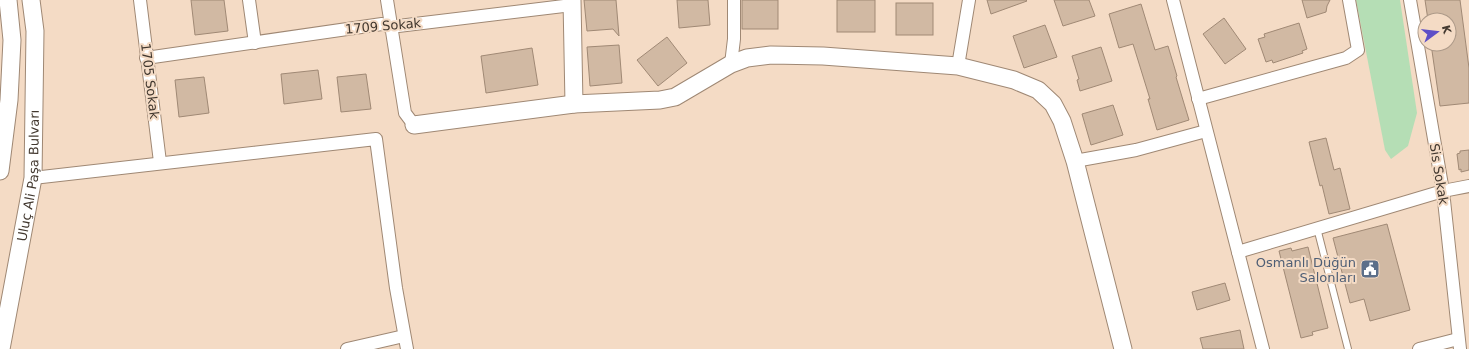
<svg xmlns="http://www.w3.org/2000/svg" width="1469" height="349" viewBox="0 0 1469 349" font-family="'DejaVu Sans',sans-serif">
<rect width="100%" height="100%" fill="#f4dbc5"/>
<path fill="#b5deb5" d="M1356,0H1400L1417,113L1408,146L1391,159L1385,150Z"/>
<g fill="#d1b9a3" stroke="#a08975">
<path d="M191,0H224L228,31L195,35Z"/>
<path d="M584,0H616L619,36L613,29L587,31Z"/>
<path d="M677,0H708L710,25L679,28Z"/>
<rect x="742" y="0" width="36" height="29"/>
<rect x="837" y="0" width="38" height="32"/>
<path d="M987,0H1026L1027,1L991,14Z"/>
<path d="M1054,0H1089L1095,16L1063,26Z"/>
<path d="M1302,0H1330L1327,6L1326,12L1307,18Z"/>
<path d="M1425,0H1460L1469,68V103L1440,106L1431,44H1449V20H1428Z"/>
<rect x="896" y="3" width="37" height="32"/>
<path d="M1141,4L1155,50L1168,46L1177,76L1176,77L1189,120L1157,130L1148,99H1150L1133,44L1119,48L1109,14Z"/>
<path d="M1224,18L1246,49L1225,64L1203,34Z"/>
<path d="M1299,23L1307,49L1302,51L1303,53L1273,63L1272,60L1266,62L1258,39L1265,37L1264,34Z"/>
<path d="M1045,25L1057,57L1024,68L1013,36Z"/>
<path d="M667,37L687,63L658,86L637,60Z"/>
<path d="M619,45L622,83L590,86L587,47Z"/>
<path d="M1101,47L1112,81L1080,91L1077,80L1079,79L1072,56Z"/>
<path d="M532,48L538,85L486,93L481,56Z"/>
<path d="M318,70L322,99L284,104L281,74Z"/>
<path d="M366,74L371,109L341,112L337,77Z"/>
<path d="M204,77L209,113L179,117L175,80Z"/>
<path d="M1113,105L1123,135L1091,145L1082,114Z"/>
<path d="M1326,138L1334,170L1340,168L1350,209L1329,214L1322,185L1320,186L1309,142Z"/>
<path d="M1469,150V170L1461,172V169L1459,170L1457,154L1460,153V151Z"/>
<path d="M1387,224L1410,310L1370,321L1364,299L1350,303L1333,238Z"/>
<path d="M1308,247L1328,328L1312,332L1313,335L1301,338L1279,251L1291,248L1292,251Z"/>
<path d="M1225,283L1230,300L1197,310L1192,292Z"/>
<path d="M1240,330L1244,349H1203L1200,338Z"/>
</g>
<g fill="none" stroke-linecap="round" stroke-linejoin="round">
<g stroke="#9f8874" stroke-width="8">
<path id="lane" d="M1317,228L1348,349"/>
</g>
<g stroke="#9f8874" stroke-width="14">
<g id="street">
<path d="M140,0L160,162"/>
<path d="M249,0L255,43"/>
<path d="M387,0L405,113L414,125"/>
<path d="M1173,0L1263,349"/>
<path d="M1410,0L1443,191L1460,349"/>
<path d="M146,58L382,24L390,27L572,5"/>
<path d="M731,64L734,39V0"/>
<path d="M958,66L969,0"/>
<path d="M1198,99L1346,58L1358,50L1349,0"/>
<path d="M1075,161L1136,150L1206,131"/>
<path d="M33,178L376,139L396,288L407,349"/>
<path d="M1238,252L1443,191L1469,186"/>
<path d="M347,349L404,336"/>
<path d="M1419,349L1458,339"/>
</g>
</g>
<g stroke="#9f8874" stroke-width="19">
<g id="secondary">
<path d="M572,0L574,104"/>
<path d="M414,125L574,104L660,100L675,97L731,64L747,58L771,55L823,56L958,66L1014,80L1038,90L1053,104L1062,121L1075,161L1123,349"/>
<path d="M0,171L9,100L12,40L8,0"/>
<path id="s1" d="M1,349L33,178L35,31L31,0"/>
</g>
</g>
<use href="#lane" stroke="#fff" stroke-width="6"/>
<use href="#street" stroke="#fff" stroke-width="12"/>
<use href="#secondary" stroke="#fff" stroke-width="17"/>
</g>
<defs>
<g id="civic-square" transform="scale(1)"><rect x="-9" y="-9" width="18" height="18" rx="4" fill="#5c6f8a" stroke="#f4dbc5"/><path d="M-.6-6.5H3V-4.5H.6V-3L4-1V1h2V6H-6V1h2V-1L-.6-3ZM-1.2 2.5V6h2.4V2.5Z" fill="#fff"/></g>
</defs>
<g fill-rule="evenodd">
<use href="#civic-square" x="1370" y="269"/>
</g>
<g text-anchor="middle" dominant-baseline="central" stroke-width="4" stroke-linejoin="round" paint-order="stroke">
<g font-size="13" fill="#42382f" stroke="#f4dbc5">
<text transform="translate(383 26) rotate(-5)">1709 Sokak</text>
<text transform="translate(150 81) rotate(83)">1705 Sokak</text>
<text transform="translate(1439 174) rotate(81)">Sis Sokak</text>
<text stroke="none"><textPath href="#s1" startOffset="176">Uluç Ali Paşa Bulvarı</textPath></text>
</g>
<g font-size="13" fill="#4e5e75" stroke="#f4dbc5" text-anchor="end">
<text x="1356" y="262">Osmanlı Düğün<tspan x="1356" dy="15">Salonları</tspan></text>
</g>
</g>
<g transform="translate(1437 32) rotate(75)"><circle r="19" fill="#f4dbc5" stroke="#ad9a89"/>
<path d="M0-3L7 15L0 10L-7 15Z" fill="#5d4fc7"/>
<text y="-6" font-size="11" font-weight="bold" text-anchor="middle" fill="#42382f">K</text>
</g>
</svg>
